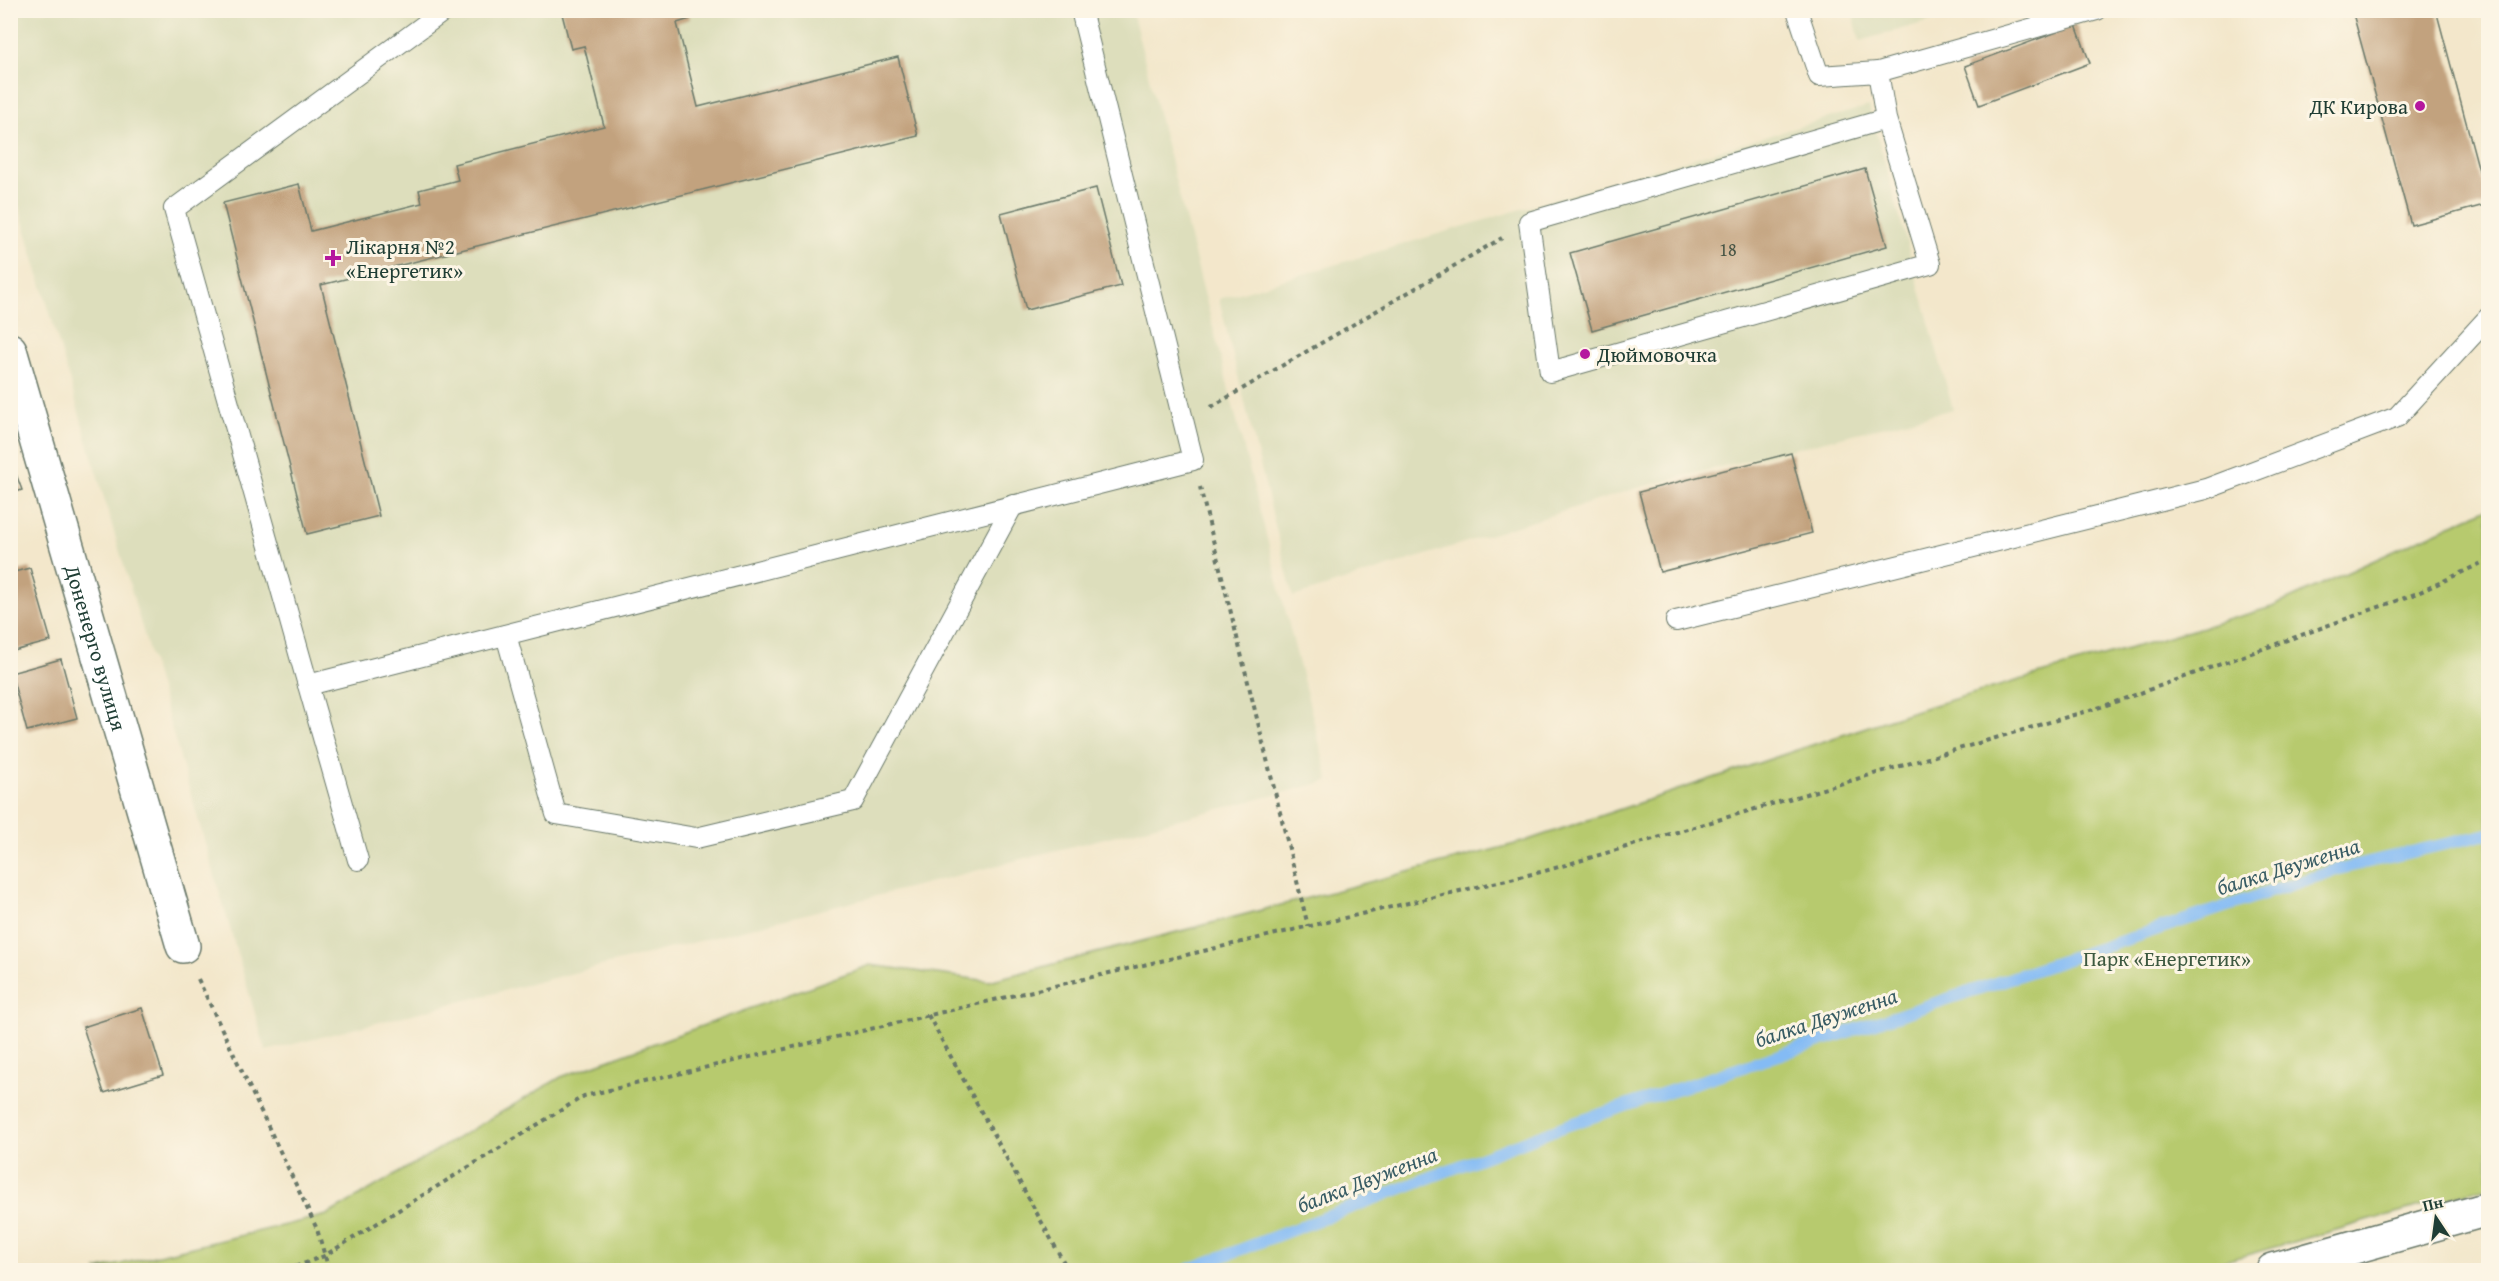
<svg xmlns="http://www.w3.org/2000/svg" width="2499" height="1281" viewBox="0 0 2499 1281" font-family="'Gentium Book Plus',serif">
<rect width="100%" height="100%" fill="#fcf5e5"/>
<filter id="ink" filterUnits="userSpaceOnUse"><feTurbulence type="fractalNoise" baseFrequency=".0167" numOctaves="2"/><feDisplacementMap in="SourceGraphic" scale="12" xChannelSelector="R" yChannelSelector="G"/><feConvolveMatrix kernelMatrix="1 2 1 2 8 2 1 2 1" color-interpolation-filters="sRGB"/></filter>
<filter id="wash" filterUnits="userSpaceOnUse"><feTurbulence type="fractalNoise" baseFrequency=".008" numOctaves="4" result="noise"/><feDisplacementMap in="SourceGraphic" scale="24" xChannelSelector="R" yChannelSelector="G"/><feGaussianBlur stdDeviation="1.35" result="paint"/><feColorMatrix in="noise" values="0 0 0 0 0 0 0 0 0 0 0 0 0 0 0 0 0 1.4 0 .05"/><feComposite in="paint" operator="in"/></filter>
<g filter="url(#wash)">
<rect width="100%" height="100%" fill="#f3e7cb"/>
<g fill="#dddebc">
<path d="M1852,10H1965V11L1860,41Z"/>
<path d="M11,11H1132L1329,781L266,1051L11,180Z"/>
<path d="M1869,106L1953,409L1637,488L1293,597L1219,299Z"/>
</g>
<path fill="#b7ca6e" stroke="#6b8451" stroke-width="1.5" d="M2488,508V1187L2193,1270H96L327,1215L561,1077L870,965L989,981L1519,843L1920,709L2272,607Z"/>
<g fill="none" stroke-linecap="round" stroke-linejoin="round">
<path stroke="#84bbf4" stroke-width="12" d="M1187,1270L1562,1127L2339,869L2488,834"/>
</g>
<g id="blocks">
<g fill="#c2a27e">
<path d="M561,10H688L690,19L677,23L698,107L898,57L918,136L321,285L379,516L307,534L223,203L299,184L311,231L422,203L419,190L458,180L454,164L604,126L584,46L571,49Z"/>
<path d="M2352,10H2436L2488,204L2411,225Z"/>
<path d="M2076,25L2090,63L1979,105L1965,66Z"/>
<path d="M1865,169L1887,246L1592,330L1570,253Z"/>
<path d="M1096,188L1121,286L1026,310L1001,213Z"/>
<path d="M1791,453L1812,533L1660,572L1639,492Z"/>
<path d="M10,458L22,490L10,494Z"/>
<path d="M30,568L51,641L10,652V573Z"/>
<path d="M61,659L77,718L27,731L11,673Z"/>
<path d="M142,1008L163,1075L104,1093L83,1027Z"/>
</g>
</g>
</g>
<g filter="url(#ink)">
<use href="#blocks" fill-opacity="0" stroke="#697869" stroke-width="1.5"/>
<g fill="none" stroke-linecap="round" stroke-linejoin="round">
<g stroke="#697869" stroke-width="22">
<g id="service">
<path d="M445,10L174,209L308,685L1193,460L1081,10"/>
<path d="M1797,10L1819,76L1878,72"/>
<path d="M1886,119L1930,264L1550,372L1529,222L1886,119L1878,72L2097,10"/>
<path d="M1676,621L2206,489L2397,417L2488,318"/>
<path d="M506,635L556,814L696,838L853,801L1013,505"/>
<path d="M308,685L358,860"/>
</g>
</g>
<g stroke="#697869" stroke-width="36">
<g id="minor">
<path id="s1" d="M10,350L183,946"/>
<path d="M2273,1270L2488,1209"/>
</g>
</g>
<g stroke="#697869" stroke-width="4" stroke-dasharray="4.5 4.5" stroke-linecap="butt">
<path d="M2488,10V14"/>
<path d="M1211,407L1502,238"/>
<path d="M1200,487L1308,926"/>
<path d="M198,979L317,1229L329,1270"/>
<path d="M928,1015L1068,1270"/>
<path d="M287,1270L324,1256L584,1096L1545,871L2104,706L2418,593L2488,560"/>
</g>
<use href="#service" stroke="#fff" stroke-width="20"/>
<use href="#minor" stroke="#fff" stroke-width="33"/>
</g>
</g>
<g fill="#b5179e" stroke="#fcf5e5" stroke-width="2">
<circle cx="2420" cy="106" r="6"/>
<path d="M330 249h6v6h6v6h-6v6h-6v-6h-6v-6h6z"/>
<circle cx="1585" cy="354" r="6"/>
</g>
<g text-anchor="middle" dominant-baseline="central" stroke-width="6" stroke-linejoin="round" paint-order="stroke">
<g font-size="18" fill="#485646">
<text x="1728" y="249">18</text>
</g>
<g font-size="21" fill="#1f3d34" stroke="#fcf5e5" text-anchor="start">
<text x="2408" y="106" text-anchor="end">ДК Кирова</text>
<text x="346" y="246">Лікарня №2<tspan x="346" dy="24">«Енергетик»</tspan></text>
<text x="1597" y="354">Дюймовочка</text>
</g>
<g font-size="21" fill="#1f3d34" stroke="#fcf5e5">
<text stroke="none"><textPath href="#s1" startOffset="310">Доненерго вулиця</textPath></text>
</g>
<g font-size="21" fill="#3d5940" stroke="#fcf5e5">
<text x="2167" y="958">Парк «Енергетик»</text>
</g>
<g font-size="22" font-style="italic" fill="#385c64" stroke="#fcf5e5">
<text transform="translate(2288 866) rotate(-17)">балка Двуженна</text>
<text transform="translate(1826 1017) rotate(-18)">балка Двуженна</text>
<text transform="translate(1367 1179) rotate(-21)">балка Двуженна</text>
</g>
</g>
<rect width="2499" height="1281" fill="none" stroke="#fcf5e5" stroke-width="36"/>
<g transform="translate(2436 1218) rotate(347)" stroke="#fcf5e5" stroke-width="4.5" paint-order="stroke">
<path d="M0-4.5L10 22L0 15L-10 22Z" fill="#1f3d34"/>
<text y="-9" font-size="16" font-weight="bold" text-anchor="middle" fill="#1f3d34">Пн</text>
</g>
</svg>
